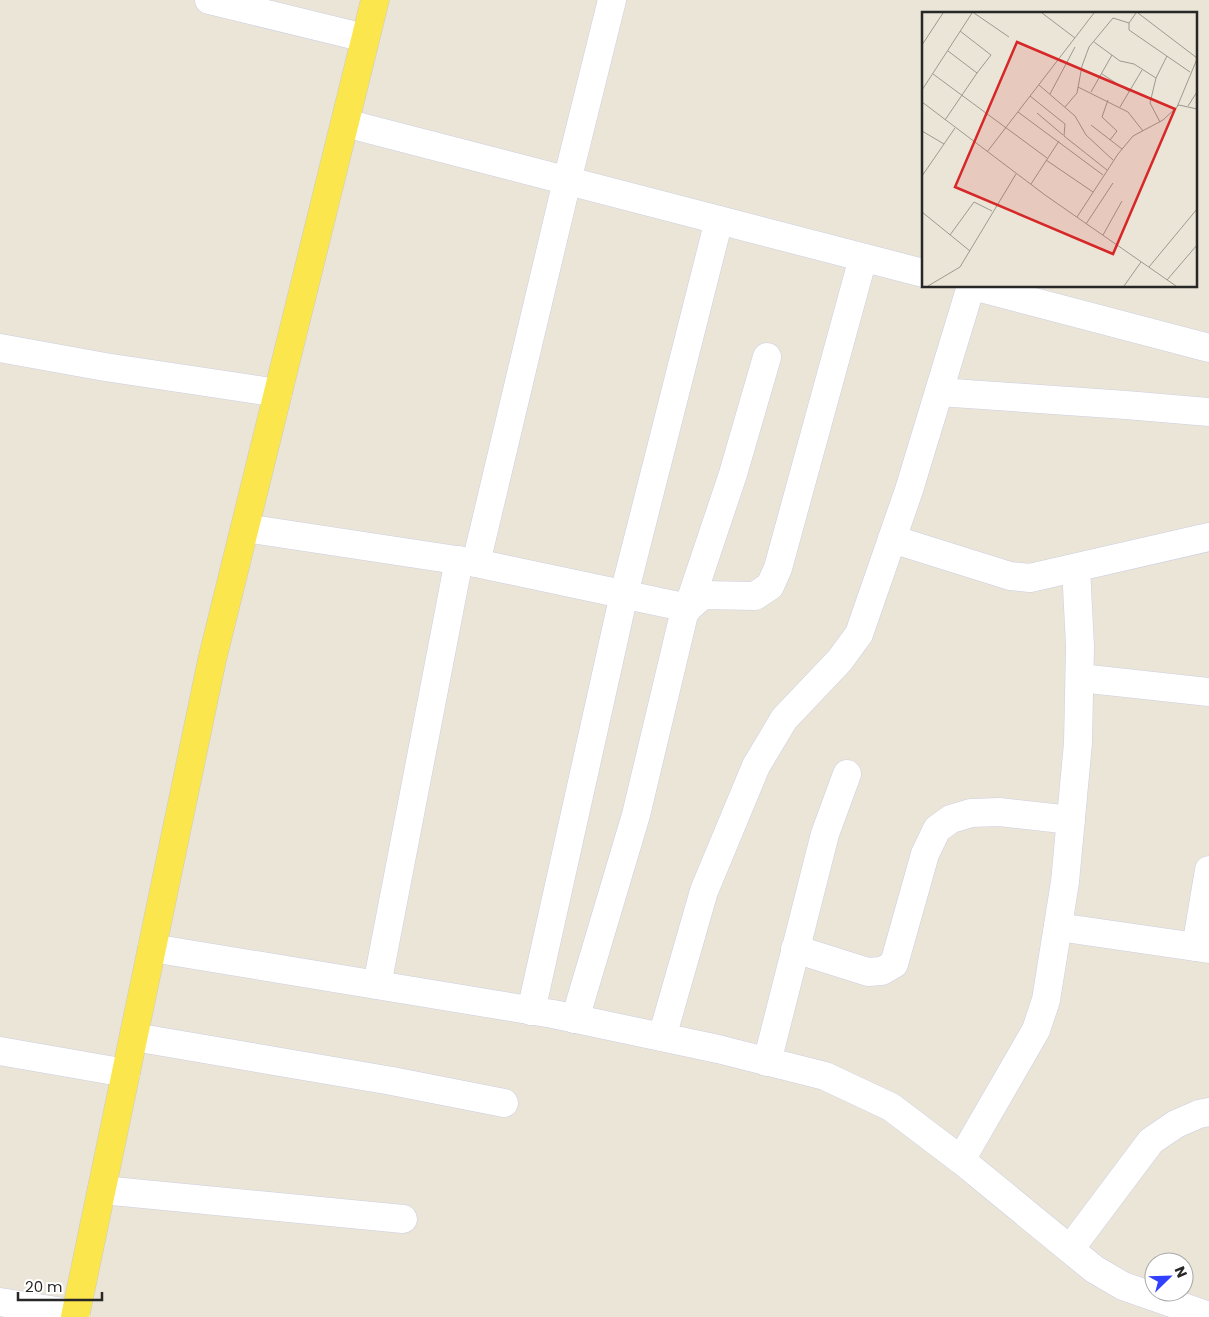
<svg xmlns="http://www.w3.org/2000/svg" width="1209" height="1317" viewBox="0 0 1209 1317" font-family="Poppins,sans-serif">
<rect width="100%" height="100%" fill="#ebe5d7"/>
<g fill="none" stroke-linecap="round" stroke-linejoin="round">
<g stroke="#cccee2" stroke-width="29">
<g id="minor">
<path d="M209,0L365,38"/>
<path d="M345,123L923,273"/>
<path d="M973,286L1209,348"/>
<path d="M0,348L105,367L278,393"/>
<path d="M939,392L1126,405L1209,412"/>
<path d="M245,528L476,563L688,608L733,474L767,357"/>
<path d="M892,539L1010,576L1030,578L1209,537"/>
<path d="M476,563L567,181L612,0"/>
<path d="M1080,678L1209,692"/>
<path d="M1058,927L1209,949"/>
<path d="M1196,947L1209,870"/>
<path d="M152,948L553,1014L718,1049L825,1076L891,1107L961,1160L1094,1269L1123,1286L1209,1316"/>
<path d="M795,949L868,972L882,971L894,964L925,854L937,829L951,819L971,813L999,812L1071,820"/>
<path d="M377,985L459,560"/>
<path d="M531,1011L624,594L719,220"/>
<path d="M575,1019L636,815L684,614L688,608L703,595L755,596L770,586L778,568L863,258"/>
<path d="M134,1037L392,1081L504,1103"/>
<path d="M662,1037L704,891L756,766L784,719L840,660L859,634L909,490L971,286"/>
<path d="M0,1051L126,1073"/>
<path d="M767,1062L825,834L847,774"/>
<path d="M961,1160L1036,1030L1046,1000L1065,882L1078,743L1080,646L1076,568"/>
<path d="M102,1190L403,1219"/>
<path d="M1070,1249L1151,1141L1176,1124L1199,1114L1209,1112"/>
<path d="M0,1302L76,1314"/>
</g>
</g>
<g stroke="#cbcbcb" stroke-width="29">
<path id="major" d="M75,1317L212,660L375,0"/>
</g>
<use href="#minor" stroke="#fff" stroke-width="28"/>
<use href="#major" stroke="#fbe64d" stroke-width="28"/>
</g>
<g transform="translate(922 12)">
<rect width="275" height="275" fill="#ebe5d7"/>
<path fill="none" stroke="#9d9991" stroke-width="1" d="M52,1L87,25M120,1L153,26M216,1L275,46M207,11V18L268,60M38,19L69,43L55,61M172,30L198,49L212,52L234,66L228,91L238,110M0,33L21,1M11,62L125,146M180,62L208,80M234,66L245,44M117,73L153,104L164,123L191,148M156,75L206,100L221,119M0,78L50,1M169,80L190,43M128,82L153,35M108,84L143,112L142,124L185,158M186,88L180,105L195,119L188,128M0,90L123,183L254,274M266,94L275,80M143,95L155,81L160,54L167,35L191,6L207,11L214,1M198,95L220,58M255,95L275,47M96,100L181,163M115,101L141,123M23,108L55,61L26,39M169,113L200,137M0,119L22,132M65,140L172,1M124,148L171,180M0,164L33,116M109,172L137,129M0,200L48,239M155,205L196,142L211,124L241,108L257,93L275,97M164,212L191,171M28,223L52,190L70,199M181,223L200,189M227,255L275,197M245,268L275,233M6,274L38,255L94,162M202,274L219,250"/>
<path fill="#d62828" fill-opacity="0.15" stroke="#d62828" stroke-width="2.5" d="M95,30L253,97L191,242L33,175Z"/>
<rect width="275" height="275" fill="none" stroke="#272727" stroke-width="2.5"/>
</g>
<g transform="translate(1169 1277) rotate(67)"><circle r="24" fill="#ffffff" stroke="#a9a9a9"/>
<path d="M0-4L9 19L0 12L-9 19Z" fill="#313fff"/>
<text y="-8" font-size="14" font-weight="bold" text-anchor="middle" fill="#272727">N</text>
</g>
<path d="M18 1292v8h84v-8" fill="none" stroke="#272727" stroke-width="2.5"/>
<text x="25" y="1292" font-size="15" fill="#272727" stroke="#ffffff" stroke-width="4" paint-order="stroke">20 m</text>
</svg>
